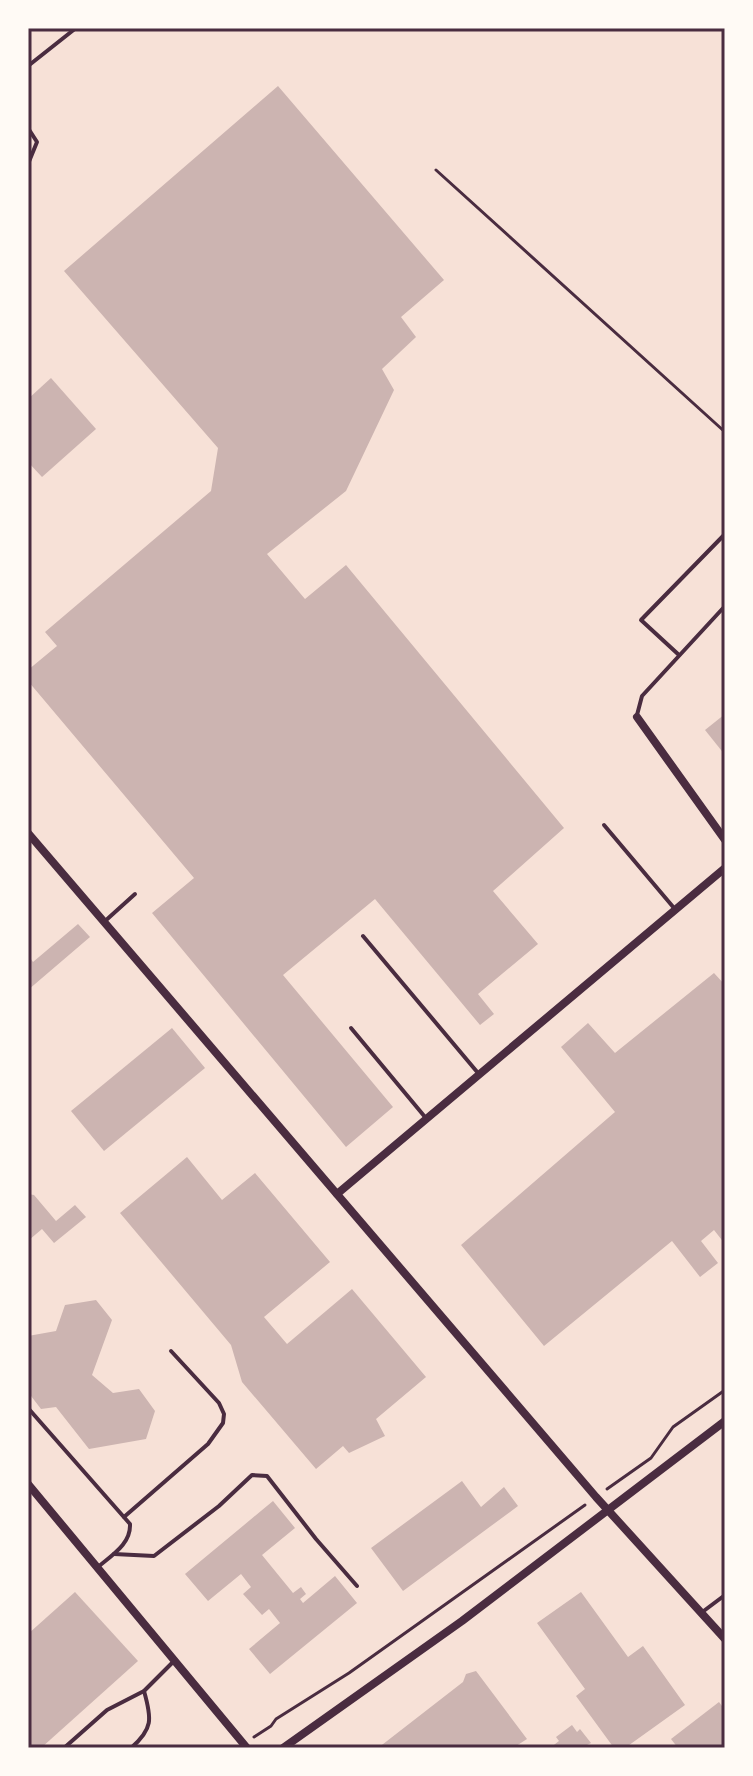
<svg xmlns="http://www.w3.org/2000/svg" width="753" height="1776" viewBox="0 0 753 1776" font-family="'Titillium Web',sans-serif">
<rect width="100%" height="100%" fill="#f7e1d7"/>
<g fill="#ccb4b1">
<path d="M278,86L444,280L401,317L416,337L382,369L394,390L346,491L267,554L305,599L346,565L564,828L493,891L538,944L478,994L494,1014L480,1025L375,899L283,975L393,1107L346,1147L152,913L194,878L28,681V670L57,646L45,632L211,491L218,448L64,271Z"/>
<path d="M51,378L96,429L42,477L28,462V399Z"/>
<path d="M725,714V755L705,730Z"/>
<path d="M78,924L90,937L28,990V955L33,962Z"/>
<path d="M714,973L725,985V1244L714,1230L701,1241L718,1263L700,1277L672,1241L544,1346L461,1245L615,1112L561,1047L588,1023L615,1053Z"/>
<path d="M172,1028L205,1068L104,1151L71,1111Z"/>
<path d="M187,1157L222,1200L255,1173L330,1262L264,1317L287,1344L352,1289L426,1377L376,1419L385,1436L349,1453L343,1446L316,1469L242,1382L231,1345L120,1213Z"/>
<path d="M28,1194L34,1195L56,1221L75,1205L86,1217L54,1243L42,1229L29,1240Z"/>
<path d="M96,1300L112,1320L92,1375L113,1393L139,1389L155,1411L146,1439L89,1449L56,1407L41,1409L28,1392V1336L56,1331L65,1305Z"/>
<path d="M462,1481L481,1507L504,1487L518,1506L403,1591L371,1548Z"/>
<path d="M273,1501L295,1528L262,1555L293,1593L301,1587L306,1594L300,1599L303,1603L335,1576L357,1603L270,1674L249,1649L280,1623L269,1609L262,1615L243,1594L251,1587L241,1574L208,1601L185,1574Z"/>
<path d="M75,1592L138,1661L41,1748H28V1634Z"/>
<path d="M581,1592L628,1657L643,1646L685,1705L625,1748H614L576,1696L585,1689L537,1623Z"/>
<path d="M476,1671L527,1739L513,1748H378L463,1682L466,1674Z"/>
<path d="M719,1702L725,1710V1748H678L671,1739Z"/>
<path d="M572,1725L577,1732L580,1729L591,1743L587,1745L589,1748H550L559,1741L556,1737Z"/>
</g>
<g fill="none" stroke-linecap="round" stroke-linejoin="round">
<g stroke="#4a2c40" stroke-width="3">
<path d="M436,170L725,432"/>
<path d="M607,1489L651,1458L673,1427L725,1390"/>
<path d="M254,1737L271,1726L276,1719L349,1673L585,1505"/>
</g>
<g stroke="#4a2c40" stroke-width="4">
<path d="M28,66L76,28"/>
<path d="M28,128L37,142L28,164"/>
<path d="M679,655L641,620L725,534"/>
<path d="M637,715L642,696L725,606"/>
<path d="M604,825L674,908"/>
<path d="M104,922L135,894"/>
<path d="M363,936L478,1073"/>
<path d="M351,1028L425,1117"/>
<path d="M28,1408L130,1524C131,1544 112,1555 98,1567"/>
<path d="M124,1517L208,1444L223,1423L224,1414L219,1403L171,1351"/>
<path d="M114,1554L154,1556L219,1506L252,1475L267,1476L316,1539L357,1586"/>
<path d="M701,1613L725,1595"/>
<path d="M64,1748L107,1710L144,1691L174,1661"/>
<path d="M131,1748C153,1729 152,1719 144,1691"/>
</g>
<g stroke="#4a2c40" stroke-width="8">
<path d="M637,717L725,840"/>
<path d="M28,833L596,1497L725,1639"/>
<path d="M337,1194L725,868"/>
<path d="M28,1484L247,1748"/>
<path d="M283,1748L462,1621L725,1421"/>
</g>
</g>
<rect width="753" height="1776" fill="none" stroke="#fffaf5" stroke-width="60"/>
<rect x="30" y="30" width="693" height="1716" fill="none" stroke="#4a2c40" stroke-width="3"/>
</svg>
